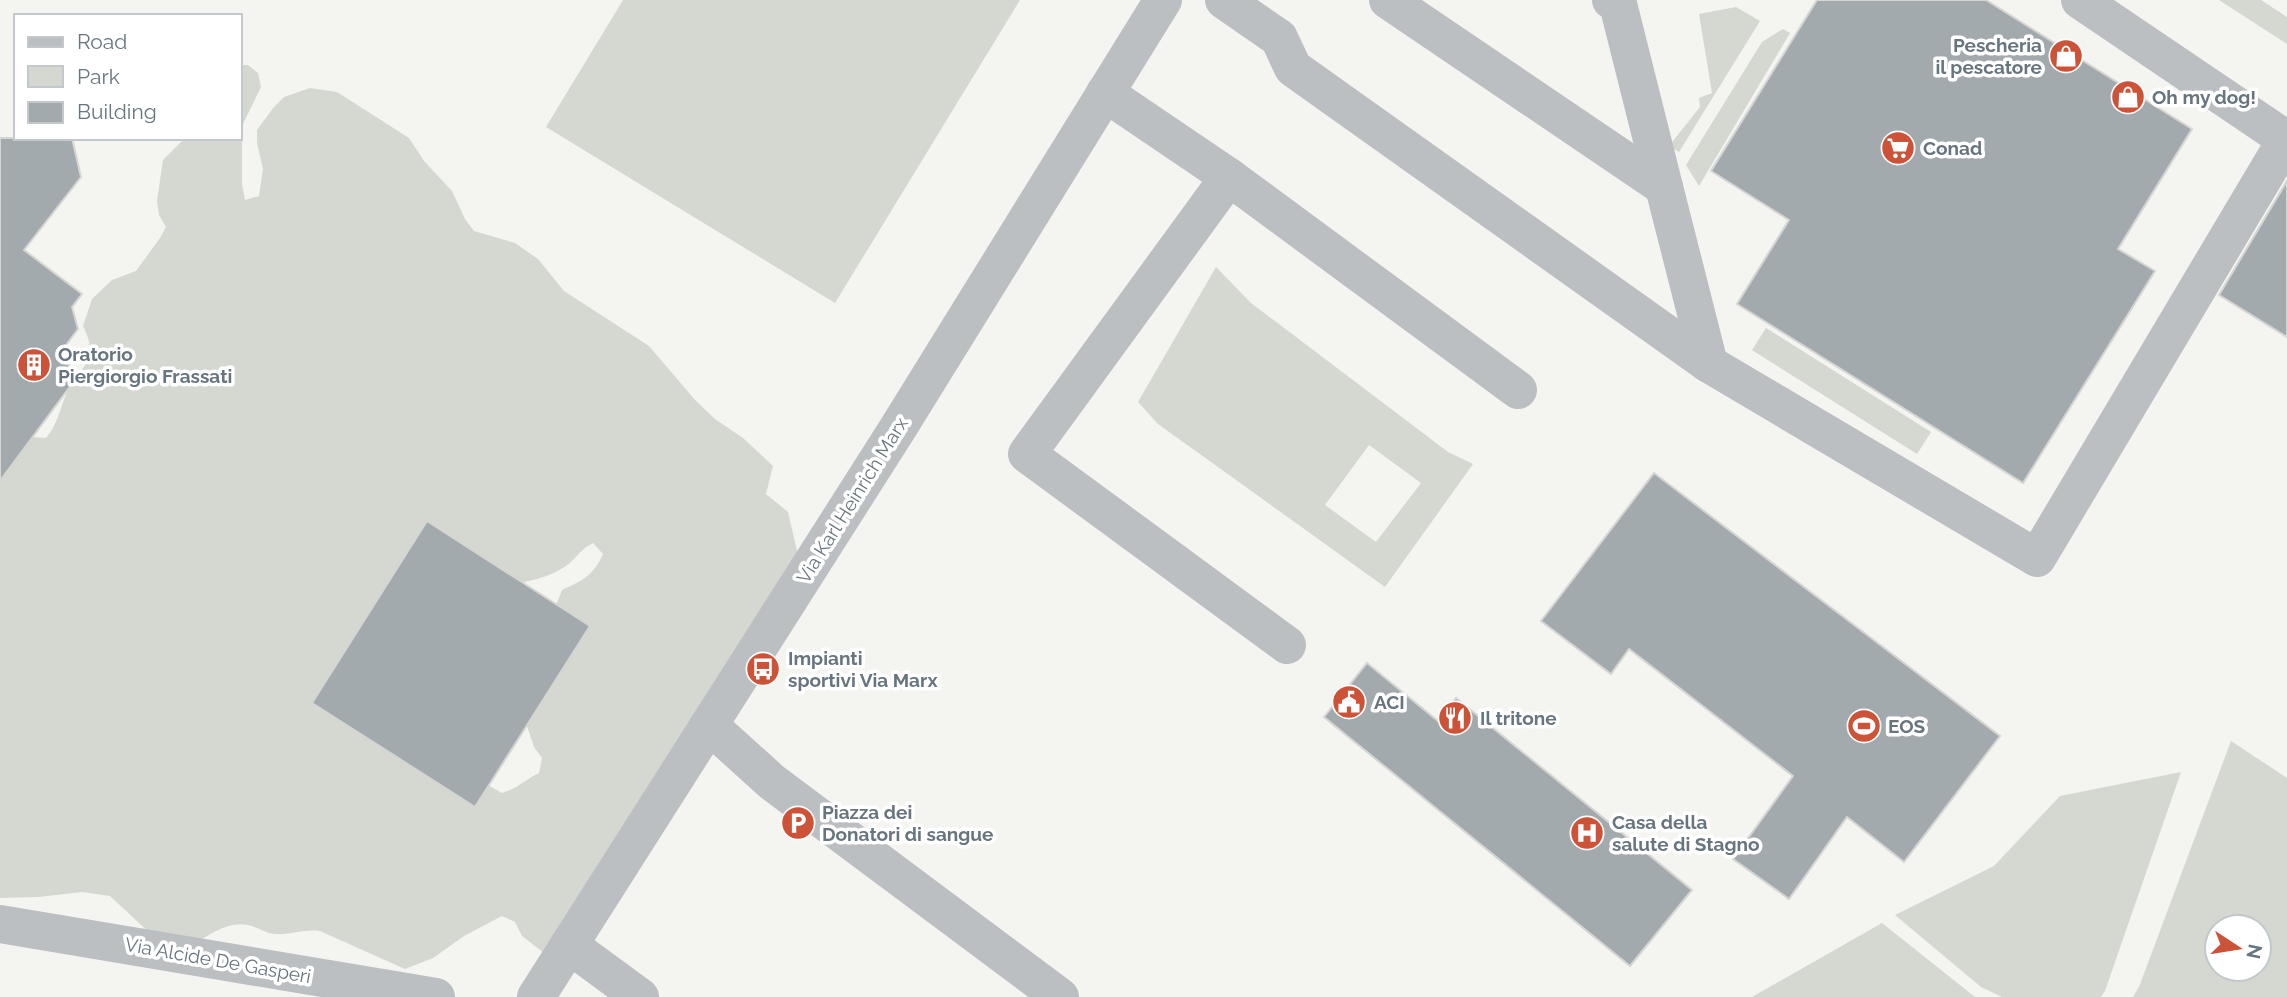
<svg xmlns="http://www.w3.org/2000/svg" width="2287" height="997" viewBox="0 0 2287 997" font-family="Raleway,sans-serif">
<rect width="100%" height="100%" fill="#f4f4f0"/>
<g fill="#d4d8d0" fill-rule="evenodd">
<path d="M623,0H1020L835,303L546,127Z"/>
<path d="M2219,0H2261L2287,17V44Z"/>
<path d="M1736,7L1760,21L1679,152L1669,146L1700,107L1699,98L1712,93L1699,14Z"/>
<path d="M1783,29L1790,33L1699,186L1686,165L1762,42Z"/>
<path d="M240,65H248L258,73L261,87L242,126V184L245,200L259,196L263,169L257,143V130L274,107L284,97L310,88L337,92L409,138L424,161L452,191L465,219L474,231L515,243L538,259L564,291L649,346L695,400L715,419L743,438L773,466L766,494L788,512L798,555L544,953L522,936L515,922L502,916L464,936L433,958L405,969L320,931C304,929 290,935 275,934C264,933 258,927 248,925C228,921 212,933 196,943L153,936L110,896L82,892L39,897L0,898V447L17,436L46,438C58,424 60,408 67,392C81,363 101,363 83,326L92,299L112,280L136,271L160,238L166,227L159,215L157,201L163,160L185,138H240ZM593,543L603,554C594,575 582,581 562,590L551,618L525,720L534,747L542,758L539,773C526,779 517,789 502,793L479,780L514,583C533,582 558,574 572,561C580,553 583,548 593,543Z"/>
<path d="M1216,267L1251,303L1448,452L1473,464L1385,587L1158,424L1138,402ZM1369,445L1421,483L1376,542L1325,505Z"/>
<path d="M1766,328L1931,432L1917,454L1752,350Z"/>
<path d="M2231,741L2287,778V997H2133L2139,987ZM2217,927H2259V969H2217Z"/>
<path d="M2181,772L2105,991L2101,997H2002L1981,987L1895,915L1994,866L2060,796Z"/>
<path d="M1882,923L1975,997H1752Z"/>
</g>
<g fill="#a2aaae" stroke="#d5d5d3" stroke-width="2">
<path d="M1817,0H1986L2192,129L2118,249L2155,271L2023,483L1737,304L1789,220L1711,171Z"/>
<path d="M0,138H72L81,177L24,250L82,294L72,307L78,329L57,357L80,373L0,481Z"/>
<path d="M2287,181V337L2219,295Z"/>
<path d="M1654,473L2000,736L1904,862L1847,817L1789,899L1733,859L1793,776L1629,649L1611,674L1541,621Z"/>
<path d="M427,521L590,626L475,807L312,703Z"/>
<path d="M1367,663L1438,721L1456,698L1692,890L1630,966L1324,717Z"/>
</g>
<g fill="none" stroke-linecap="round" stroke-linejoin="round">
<g stroke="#bbbfc2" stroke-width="38">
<path d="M1224,0L1279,38L1293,68L1709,364L1664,187L1388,0"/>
<path d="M1611,0L1618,4L1664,187"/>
<path d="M2080,0L2287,140"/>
<path d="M1105,93L1229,177"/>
<path d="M1709,364L2037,558L2286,140"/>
<path d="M1287,645L1027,454L1229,177L1518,390"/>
<path d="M709,725L772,782L1060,997"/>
<path d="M0,924L436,997"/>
<path d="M569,945L640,997"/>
<path d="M536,997L898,428L1163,0"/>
</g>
</g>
<defs>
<g id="shop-disc" transform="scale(1.75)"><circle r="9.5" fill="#cc5238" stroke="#fff"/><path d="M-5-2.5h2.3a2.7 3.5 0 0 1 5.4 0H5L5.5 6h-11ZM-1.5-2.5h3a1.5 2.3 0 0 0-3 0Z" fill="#fff"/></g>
<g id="supermarket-disc" transform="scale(1.75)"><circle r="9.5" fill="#cc5238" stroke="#fff"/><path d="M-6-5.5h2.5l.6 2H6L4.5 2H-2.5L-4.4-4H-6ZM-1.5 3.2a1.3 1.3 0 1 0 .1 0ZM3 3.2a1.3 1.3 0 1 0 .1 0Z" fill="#fff"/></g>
<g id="building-disc" transform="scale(1.75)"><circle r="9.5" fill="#cc5238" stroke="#fff"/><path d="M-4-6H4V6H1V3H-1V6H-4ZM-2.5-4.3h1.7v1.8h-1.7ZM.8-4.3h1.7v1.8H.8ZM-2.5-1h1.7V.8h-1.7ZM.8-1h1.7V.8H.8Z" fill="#fff"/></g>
<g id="bus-disc" transform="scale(1.75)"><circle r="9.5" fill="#cc5238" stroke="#fff"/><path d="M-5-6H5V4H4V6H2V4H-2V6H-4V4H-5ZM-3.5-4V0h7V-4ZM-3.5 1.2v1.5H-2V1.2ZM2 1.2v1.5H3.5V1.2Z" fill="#fff"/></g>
<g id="civic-disc" transform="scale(1.75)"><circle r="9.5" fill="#cc5238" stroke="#fff"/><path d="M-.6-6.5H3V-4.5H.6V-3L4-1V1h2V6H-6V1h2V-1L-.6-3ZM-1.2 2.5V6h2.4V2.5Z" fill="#fff"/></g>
<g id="restaurant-disc" transform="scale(1.75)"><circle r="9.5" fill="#cc5238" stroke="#fff"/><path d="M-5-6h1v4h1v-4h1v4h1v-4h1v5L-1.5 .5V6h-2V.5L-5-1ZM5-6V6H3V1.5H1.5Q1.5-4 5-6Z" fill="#fff"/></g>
<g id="stadium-disc" transform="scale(1.75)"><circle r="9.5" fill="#cc5238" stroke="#fff"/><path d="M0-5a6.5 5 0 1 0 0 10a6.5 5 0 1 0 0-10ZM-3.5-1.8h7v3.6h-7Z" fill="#fff"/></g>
<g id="parking-disc" transform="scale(1.75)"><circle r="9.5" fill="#cc5238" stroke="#fff"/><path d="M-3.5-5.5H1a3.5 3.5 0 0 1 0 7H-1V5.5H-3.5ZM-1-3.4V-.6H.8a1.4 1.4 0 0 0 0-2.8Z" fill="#fff"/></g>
<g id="hospital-disc" transform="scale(1.75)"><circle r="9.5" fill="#cc5238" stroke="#fff"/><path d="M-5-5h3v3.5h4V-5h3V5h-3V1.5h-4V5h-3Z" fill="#fff"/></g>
</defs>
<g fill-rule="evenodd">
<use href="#shop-disc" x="2066" y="56"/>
<use href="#shop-disc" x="2128" y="97"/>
<use href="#supermarket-disc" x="1898" y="148"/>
<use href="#building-disc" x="34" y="365"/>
<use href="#bus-disc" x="763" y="669"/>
<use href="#civic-disc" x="1349" y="702"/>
<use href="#restaurant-disc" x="1455" y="718"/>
<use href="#stadium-disc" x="1864" y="726"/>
<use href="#parking-disc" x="798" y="823"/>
<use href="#hospital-disc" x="1587" y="833"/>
</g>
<g text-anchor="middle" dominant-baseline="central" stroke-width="7" stroke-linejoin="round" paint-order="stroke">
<g font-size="19" font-weight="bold" fill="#67757e" stroke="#fff" text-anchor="start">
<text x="2042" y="45" text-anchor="end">Pescheria<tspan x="2042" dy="22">il pescatore</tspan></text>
<text x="2152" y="97">Oh my dog!</text>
<text x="1923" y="148">Conad</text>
<text x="58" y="354">Oratorio<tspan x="58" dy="22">Piergiorgio Frassati</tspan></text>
<text x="788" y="658">Impianti<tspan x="788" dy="22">sportivi Via Marx</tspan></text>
<text x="1374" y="702">ACI</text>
<text x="1480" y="718">Il tritone</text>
<text x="1888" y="726">EOS</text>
<text x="822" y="812">Piazza dei<tspan x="822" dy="22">Donatori di sangue</tspan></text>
<text x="1612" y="822">Casa della<tspan x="1612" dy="22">salute di Stagno</tspan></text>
</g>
<g font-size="19" fill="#67757e" stroke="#fff">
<text transform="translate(852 500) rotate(-58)">Via Karl Heinrich Marx</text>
<text transform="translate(218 960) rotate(10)">Via Alcide De Gasperi</text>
</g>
</g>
<rect x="14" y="14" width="228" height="126" fill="#ffffff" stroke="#c2c8cb" stroke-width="2"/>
<rect x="28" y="37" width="35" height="10" fill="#bbbfc2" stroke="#c2c8cb" stroke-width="2"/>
<text x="77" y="49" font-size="21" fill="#67757e">Road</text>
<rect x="28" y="66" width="35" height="21" fill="#d4d8d0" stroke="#c2c8cb" stroke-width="2"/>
<text x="77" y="84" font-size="21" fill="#67757e">Park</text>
<rect x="28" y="102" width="35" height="21" fill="#a2aaae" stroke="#c2c8cb" stroke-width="2"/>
<text x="77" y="119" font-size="21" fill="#67757e">Building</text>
<g transform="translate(2238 948) rotate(102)"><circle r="33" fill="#ffffff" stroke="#c2c8cb" stroke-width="2"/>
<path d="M0-5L12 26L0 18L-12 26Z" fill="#cc5238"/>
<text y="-10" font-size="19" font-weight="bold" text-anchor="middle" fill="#67757e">N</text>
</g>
</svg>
